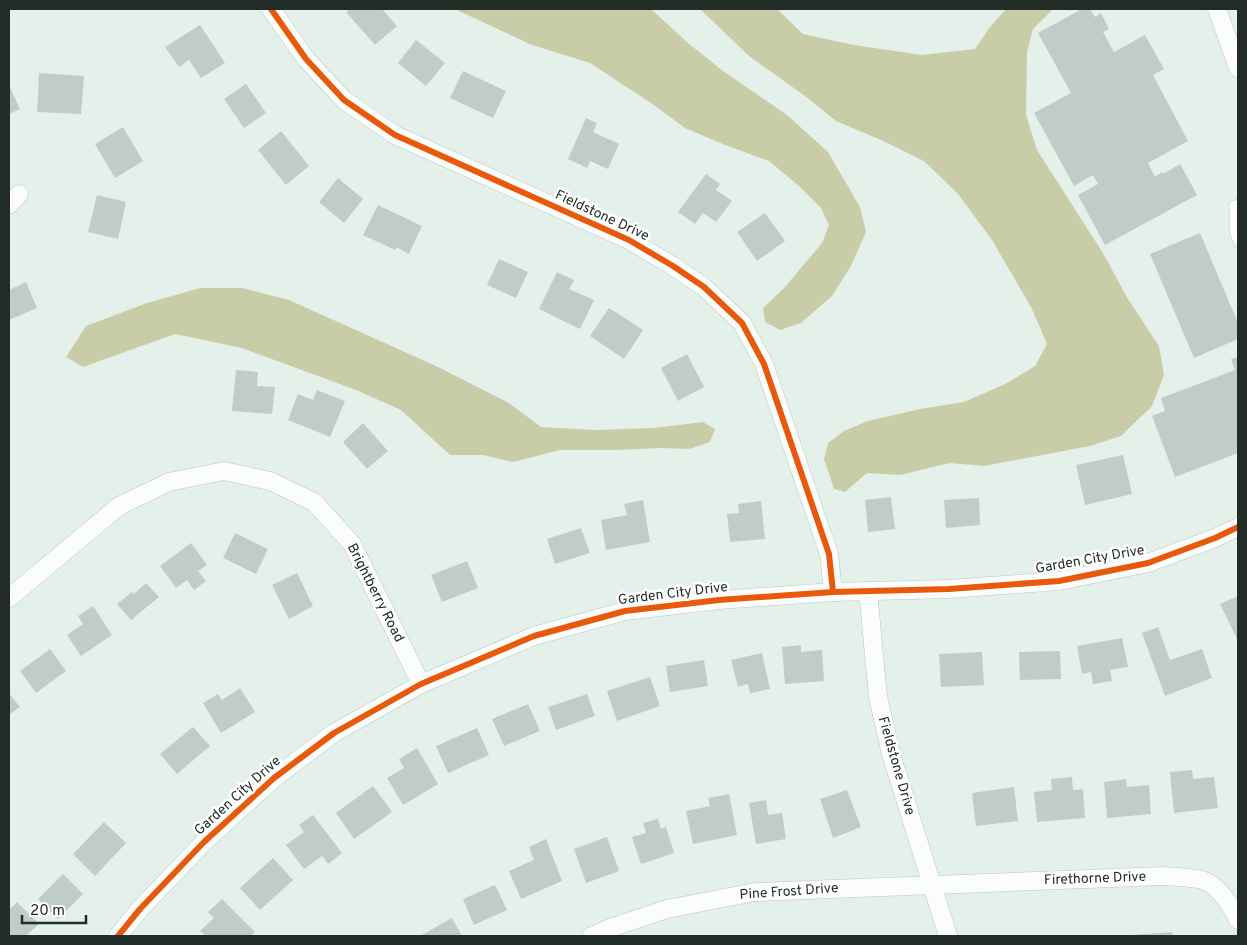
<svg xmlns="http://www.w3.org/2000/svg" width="1247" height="945" viewBox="0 0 1247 945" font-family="Overpass,sans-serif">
<rect width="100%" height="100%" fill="#e4f1eb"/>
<g fill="#c9cda7">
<path d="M456,9H651L688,43L723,71L787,115L828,152L860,207L866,232L851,266L832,296L801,323L780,330L765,322L763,308L784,288L822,243L829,225L821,208L799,186L769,161L725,145L685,128L651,103L590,63L532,45L459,11Z"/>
<path d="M700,9H777L803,34L854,45L922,55L975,49L990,27L1006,9H1053L1033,29L1027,52L1026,115L1037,150L1103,253L1128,299L1159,346L1164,375L1152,406L1121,436L1090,446L984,466L950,463L900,475L867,473L845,492L834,489L824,459L828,443L844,431L868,421L920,409L964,402L1005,384L1035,366L1047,344L1031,307L992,240L958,194L924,161L881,140L836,121L805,96L749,56Z"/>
<path d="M200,288H242L289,300L436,366L509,403L541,427L596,430L653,428L703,422L715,429L710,442L689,449L661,448L615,450H560L513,462L483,455H450L401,410L356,390L242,348L175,334L83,367L66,357L86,326L147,303Z"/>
</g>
<g fill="#c0ccc9">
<path d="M350,9H382L397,26L375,45L346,12Z"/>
<path d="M1082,9H1090L1095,17L1101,13L1109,29L1103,32L1114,52L1145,35L1164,69L1153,75L1188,141L1148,163L1155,177L1162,172L1163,174L1180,164L1197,195L1105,245L1078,195L1098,184L1093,175L1074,186L1034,113L1071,93L1038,33Z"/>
<path d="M200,25L225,63L201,78L189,60L179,67L165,47Z"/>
<path d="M416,40L445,63L426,86L398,63Z"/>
<path d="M463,71L506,91L493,118L450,98Z"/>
<path d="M39,73L84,76L81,114L37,112Z"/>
<path d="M246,84L266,113L244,128L224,99Z"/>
<path d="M9,85L20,109L9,114Z"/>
<path d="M586,118L597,123L593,132L619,144L608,169L590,161L587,168L568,159Z"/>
<path d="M123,127L143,161L115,178L95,144Z"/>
<path d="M281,131L309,166L286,185L258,150Z"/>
<path d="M706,174L720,184L716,190L732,201L716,222L703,213L695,224L678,212Z"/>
<path d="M338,178L363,199L344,223L319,202Z"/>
<path d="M97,195L126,202L118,239L88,232Z"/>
<path d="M378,205L422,226L409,254L396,247L395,250L363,235Z"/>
<path d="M765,213L785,241L757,261L737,232Z"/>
<path d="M1200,233L1238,323V339L1194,358L1150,254Z"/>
<path d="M499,259L528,272L516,298L487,285Z"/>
<path d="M557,272L574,280L569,289L594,300L580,329L539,309Z"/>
<path d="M26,282L37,308L9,320V290Z"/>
<path d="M609,308L643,330L624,359L590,336Z"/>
<path d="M687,354L704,387L678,401L661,368Z"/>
<path d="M1238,357V453L1175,477L1152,416L1165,411L1161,398L1235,370L1231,359Z"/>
<path d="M236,370L258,372L257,386L275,387L272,414L232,411Z"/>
<path d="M317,390L345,401L330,437L288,420L298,394L313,400Z"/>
<path d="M363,423L388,451L367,469L343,442Z"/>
<path d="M1123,455L1132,494L1085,505L1076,465Z"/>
<path d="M891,497L895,529L868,532L865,500Z"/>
<path d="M979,498L980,525L946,528L944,500Z"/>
<path d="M643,500L650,542L606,550L601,520L627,515L624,504Z"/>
<path d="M761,501L765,539L730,542L727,514L739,513L738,504Z"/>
<path d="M581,528L590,553L555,564L547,539Z"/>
<path d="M235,533L268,549L256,574L223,558Z"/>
<path d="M191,543L207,565L198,571L206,581L194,590L187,580L176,588L160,566Z"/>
<path d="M467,561L478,588L442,602L431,575Z"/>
<path d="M297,573L313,606L289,619L272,585Z"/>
<path d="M146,583L159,597L131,620L117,604L132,592L134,594Z"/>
<path d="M1238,596V641L1220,604Z"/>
<path d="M93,606L112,635L81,656L67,635L83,624L78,616Z"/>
<path d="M1158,627L1170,660L1202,649L1212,678L1165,696L1142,633Z"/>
<path d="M1122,638L1128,667L1110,670L1112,681L1093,684L1091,672L1082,674L1077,646Z"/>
<path d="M801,645V652L822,650L824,681L785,684L782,647Z"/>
<path d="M50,649L66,671L36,693L20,671Z"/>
<path d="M1060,651L1061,679L1020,680L1019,652Z"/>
<path d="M982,652L984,685L941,687L939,654Z"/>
<path d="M762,653L770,689L750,693L748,684L738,687L731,660Z"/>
<path d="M704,660L708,686L670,692L666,666Z"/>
<path d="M650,677L660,706L617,721L607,691Z"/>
<path d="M240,688L255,712L221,733L203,703L218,694L222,700Z"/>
<path d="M9,693L20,707L9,715Z"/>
<path d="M587,694L595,716L556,730L548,707Z"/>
<path d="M528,704L540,731L504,746L492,719Z"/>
<path d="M193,727L210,746L177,774L160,754Z"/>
<path d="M477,728L489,755L448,773L436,746Z"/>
<path d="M417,748L438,784L403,805L387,778L404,768L399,759Z"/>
<path d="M1192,770L1193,779L1214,777L1218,808L1174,813L1170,772Z"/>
<path d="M1072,777L1073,790L1083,789L1085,818L1037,822L1034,792L1052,790L1051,779Z"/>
<path d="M1126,779L1127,787L1149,785L1151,814L1107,818L1104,782Z"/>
<path d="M373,786L392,812L354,839L336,813Z"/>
<path d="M1014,787L1018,821L976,826L972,793Z"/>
<path d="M847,790L861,827L833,838L820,799Z"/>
<path d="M729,794L737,835L693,844L686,811L710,806L708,798Z"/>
<path d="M766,800L768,815L782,813L786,839L756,844L749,803Z"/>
<path d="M313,815L342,853L328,864L322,856L304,869L286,845L304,832L299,825Z"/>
<path d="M658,819L661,829L666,827L674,853L641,864L632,837L646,833L643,823Z"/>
<path d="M104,822L126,843L95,876L73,854Z"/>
<path d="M607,837L619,871L586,883L574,849Z"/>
<path d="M546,839L562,881L521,899L509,871L534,860L529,847Z"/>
<path d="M273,858L293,880L260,910L240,888Z"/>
<path d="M63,874L83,894L58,919L38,899Z"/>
<path d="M495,885L507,910L474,925L463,899Z"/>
<path d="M222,899L255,932L251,936H206L200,931L214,918L208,912Z"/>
<path d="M17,902L39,924L26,936H9V910Z"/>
<path d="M452,918L462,936H420Z"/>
<path d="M1172,932L1173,936H1132V935Z"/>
</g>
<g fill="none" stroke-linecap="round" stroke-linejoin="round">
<g stroke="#bac4c0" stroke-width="10">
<path id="lane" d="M1238,204L1234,205V231L1238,242"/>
</g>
<g stroke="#bac4c0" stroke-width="19">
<g id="street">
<path d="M271,9L306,59L344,100L395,135L629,240L673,266L704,287L742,323L764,364L829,554L833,592"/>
<path d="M1217,9L1238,68"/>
<path d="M9,205L19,194"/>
<path d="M868,591L878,697L891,754L948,936"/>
<path d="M9,598L119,506L169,482L224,471L270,481L314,502L352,544L421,684"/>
<path d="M118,936L140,909L204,842L274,778L334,733L421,684L534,636L625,611L719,600L833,592L949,589L1059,581L1148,563L1215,538L1238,527"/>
<path d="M592,936L610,928L667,909L755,892L1163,876C1173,877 1192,877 1202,880C1219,885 1231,906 1238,920"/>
</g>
</g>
<use href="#lane" stroke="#fbfdfc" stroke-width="9"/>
<use href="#street" stroke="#fbfdfc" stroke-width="18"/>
<g stroke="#fff" stroke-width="9">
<g id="cycleway">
<path d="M271,9L306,59L344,100L395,135L629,240L673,266L704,287L742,323L764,364L829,554L833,592"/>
<path d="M118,936L140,909L204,842L274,778L334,733L421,684L534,636L625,611L719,600L833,592L949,589L1059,581L1148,563L1215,538L1238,527"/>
</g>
</g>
<use href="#cycleway" stroke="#e8590c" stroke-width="6"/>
</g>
<g text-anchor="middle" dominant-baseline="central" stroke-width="5" stroke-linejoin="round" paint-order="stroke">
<g font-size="14" fill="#222c27" stroke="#fff">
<text transform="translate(602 216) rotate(25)">Fieldstone Drive</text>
<text transform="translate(1090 560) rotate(-10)">Garden City Drive</text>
<text transform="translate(375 593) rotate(63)">Brightberry Road</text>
<text transform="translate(673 594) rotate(-7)">Garden City Drive</text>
<text transform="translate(896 766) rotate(74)">Fieldstone Drive</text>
<text transform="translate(238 796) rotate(-42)">Garden City Drive</text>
<text transform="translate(1095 879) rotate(-2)">Firethorne Drive</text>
<text transform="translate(789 892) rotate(-4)">Pine Frost Drive</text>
</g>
</g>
<rect width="1247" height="945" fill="none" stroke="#222c27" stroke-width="20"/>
<path d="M22 915v8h64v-8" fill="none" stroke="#222c27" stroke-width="2.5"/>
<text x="30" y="915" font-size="15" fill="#222c27" stroke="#ffffff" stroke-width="4" paint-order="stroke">20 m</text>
</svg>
